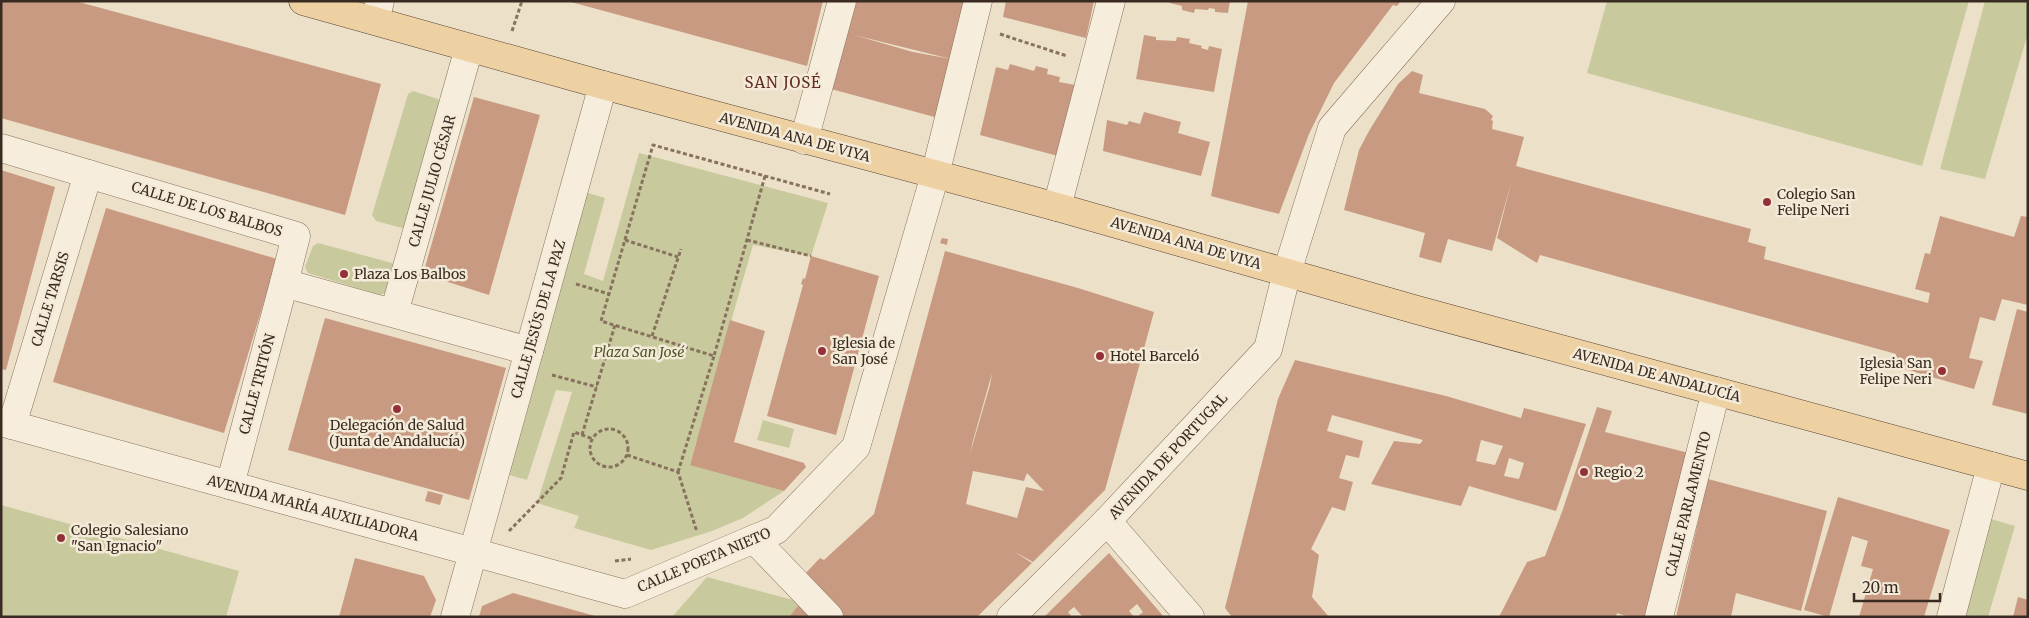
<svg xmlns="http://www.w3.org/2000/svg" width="2029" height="618" viewBox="0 0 2029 618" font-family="Merriweather,serif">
<rect width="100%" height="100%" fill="#ece0c9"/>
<g fill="#c8ca9d">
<path d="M1607,1H1969L1922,166L1587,73Z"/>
<path d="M1985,1H2028V33L1985,179L1940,169Z"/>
<path d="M413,91L438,99L441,106L409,223L402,228L376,221L372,215L408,94Z"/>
<path d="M639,153L828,203L811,256L753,245L690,464L784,491L743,518L712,531L651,550L574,528L579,516L537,503L572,392L556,390L527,480L505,474L585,192L605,198L584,274L603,281Z"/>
<path d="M318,243L392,263L395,269L387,292L380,295L308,273L305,267L313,246Z"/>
<path d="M763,420L794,429L789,448L757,440Z"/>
<path d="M1,505L239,571L226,617H1Z"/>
<path d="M1991,519L2015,526L1988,617H1963Z"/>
<path d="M707,577L801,602L789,617H672Z"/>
</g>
<g fill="#c89a81" fill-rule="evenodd">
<path d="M1,1H75L381,84L345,215L1,118Z"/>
<path d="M567,1H823L807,66Z"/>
<path d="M851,1H968L942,119L831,89ZM854,35L951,59L913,52Z"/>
<path d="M1006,1H1094L1086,38L1003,17Z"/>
<path d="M1169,1H1230L1228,13L1215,12V9L1209,8L1208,10L1195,9L1194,13L1182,10V6L1170,3Z"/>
<path d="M1248,1H1401L1397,6L1393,5L1334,83L1309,134L1279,214L1211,196Z"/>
<path d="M1144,35L1156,37V40L1176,41L1177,37L1190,39L1189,43L1202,46L1201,48L1208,50L1209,46L1222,49L1214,92L1136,79Z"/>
<path d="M1010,64L1034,71L1036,66L1048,69L1047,74L1060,77L1059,82L1075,85L1058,156L980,135L996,67L1008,70Z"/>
<path d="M1412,71L1423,75L1419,93L1485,109L1493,116L1491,120L1493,121L1492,129L1524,137L1516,166L1751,229L1748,242L1766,247L1764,259L1928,303L1930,293L1915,289L1925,253L1930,254L1940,216L2014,237L2021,216L2028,217V305L2002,299L1995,321L1980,317L1969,358L1983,361L1974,389L1893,366L1896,354L1540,255L1537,263L1497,238L1512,180L1492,251L1448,239L1441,263L1419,257L1425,233L1344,210L1359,150L1369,131L1398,84Z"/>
<path d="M474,97L540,115L489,295L423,274Z"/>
<path d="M1144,112L1181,122L1178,133L1210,142L1201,176L1103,151L1107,120L1127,125L1129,121L1140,124Z"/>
<path d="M1,170L55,187L6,370L1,369Z"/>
<path d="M106,208L277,259L224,433L53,382Z"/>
<path d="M942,238L948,239L947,245L940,243Z"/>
<path d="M945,251L1078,288L1154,312L1105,490L1033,562L1015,552L1032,563L977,617H838L800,579L820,558L824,560L874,514ZM992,373L990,385L970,454L973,441ZM973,471L1024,481L1027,473L1044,491L1026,487L1017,518L966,504Z"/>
<path d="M811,256L879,276L836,435L767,416L803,285L801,284L803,278L805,279Z"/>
<path d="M2017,309L2028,312V414L1992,405Z"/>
<path d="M325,318L506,368L469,500L288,450Z"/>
<path d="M730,320L765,331L734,442L804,463L806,467L784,491L690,465Z"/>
<path d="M1295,360L1446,396L1521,418L1524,408L1586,424L1556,511L1469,486L1461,506L1371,484L1394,441L1420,444L1423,440L1332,415L1327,431L1363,441L1359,458L1346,455L1339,478L1353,482L1345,511L1332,507L1311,549L1319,555L1312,597L1329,617H1232L1225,608L1278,399ZM1481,440L1503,446L1495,465L1476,461ZM1509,458L1524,463L1519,479L1504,476Z"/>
<path d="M1597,407L1612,411L1605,432L1693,454L1654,617H1629L1617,613L1616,617H1499L1527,562L1545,556L1562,512Z"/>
<path d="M1708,479L1827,511L1801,611L1736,593L1731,617H1676Z"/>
<path d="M428,491L443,495L440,505L425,501Z"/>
<path d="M1838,497L1950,530L1924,617H1859L1873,569L1861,566L1868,541L1852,536L1829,617L1804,610Z"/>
<path d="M1109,553L1164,617H1137L1143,612L1137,604L1129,611L1134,617H1083L1074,607L1068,612L1072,617H1044Z"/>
<path d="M355,558L424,576L436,600L430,617H339Z"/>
<path d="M513,593L595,616V617H479L482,606Z"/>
<path d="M2018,597L2028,600V617H2013Z"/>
<path d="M801,602L815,617H789Z"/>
</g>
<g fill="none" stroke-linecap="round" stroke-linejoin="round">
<g stroke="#88725e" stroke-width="29">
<g id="minor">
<path d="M375,20L380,1"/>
<path d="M804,140L842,1"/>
<path d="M1,148L296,236L284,283L529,351"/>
<path d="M1057,207L1111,1"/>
<path d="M394,313L469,48"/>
<path d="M1,422L625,594L754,539L776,530L856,447L935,175L978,1"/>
<path d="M12,425L88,174"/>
<path d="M230,485L284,283"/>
<path d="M1107,521L1190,617"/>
<path d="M754,539L829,617"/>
<path d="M455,617L603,85"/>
<path d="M1011,617L1107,521L1268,349L1287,272L1332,128L1441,1"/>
<path d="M1659,617L1716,391"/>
<path d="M1951,617L1991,466"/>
</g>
</g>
<g stroke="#564132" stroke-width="29">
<path id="major" d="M303,1L603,85L1057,207L1417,310L2028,476"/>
</g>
<g stroke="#88725e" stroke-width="3" stroke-dasharray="4 2.5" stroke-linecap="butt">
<path d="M512,31L522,1"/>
<path d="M1000,34L1067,56"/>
<path d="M765,176L714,356L601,321L653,145L830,194"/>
<path d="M625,240L678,257"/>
<path d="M747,240L811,256"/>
<path d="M576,284L609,294"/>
<path d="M652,336L681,249"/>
<path d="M552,375L597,387"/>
<circle cx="609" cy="448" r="19"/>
<path d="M582,435L615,325"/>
<path d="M627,455L678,472L697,532"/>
<path d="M678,472L714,356"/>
<path d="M509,531L561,478L574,432L593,439"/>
<path d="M615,561L631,559"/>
</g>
<use href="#minor" stroke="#f7eddc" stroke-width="28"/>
<use href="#major" stroke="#edd1a3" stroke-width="28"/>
</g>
<g fill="#943138" stroke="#f4ead8" stroke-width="2">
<circle cx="1767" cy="202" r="5"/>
<circle cx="344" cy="274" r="5"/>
<circle cx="822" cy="351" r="5"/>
<circle cx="1100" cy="356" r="5"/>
<circle cx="1942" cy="371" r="5"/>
<circle cx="397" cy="409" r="5"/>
<circle cx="1584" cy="472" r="5"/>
<circle cx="61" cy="538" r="5"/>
</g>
<g text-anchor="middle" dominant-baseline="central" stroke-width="5" stroke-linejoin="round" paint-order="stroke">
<g font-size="14" fill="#392b21" stroke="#f4ead8">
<text transform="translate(795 137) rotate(15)">AVENIDA ANA DE VIYA</text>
<text transform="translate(432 181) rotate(-74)">CALLE JULIO CÉSAR</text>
<text transform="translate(207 209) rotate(17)">CALLE DE LOS BALBOS</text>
<text transform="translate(1186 243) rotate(16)">AVENIDA ANA DE VIYA</text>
<text transform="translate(50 299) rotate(-73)">CALLE TARSIS</text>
<text transform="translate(538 319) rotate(-74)">CALLE JESÚS DE LA PAZ</text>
<text transform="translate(1657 375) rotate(15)">AVENIDA DE ANDALUCÍA</text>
<text transform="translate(257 384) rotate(-75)">CALLE TRITÓN</text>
<text transform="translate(1168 456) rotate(-47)">AVENIDA DE PORTUGAL</text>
<text transform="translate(1688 504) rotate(-76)">CALLE PARLAMENTO</text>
<text transform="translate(313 508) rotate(15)">AVENIDA MARÍA AUXILIADORA</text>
<text transform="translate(704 560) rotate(-23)">CALLE POETA NIETO</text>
</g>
<g font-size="14" fill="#392b21" stroke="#f4ead8" text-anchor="start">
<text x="1777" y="194">Colegio San<tspan x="1777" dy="16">Felipe Neri</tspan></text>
<text x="354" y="274">Plaza Los Balbos</text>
<text x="832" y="343">Iglesia de<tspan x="832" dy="16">San José</tspan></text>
<text x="1110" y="356">Hotel Barceló</text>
<text x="1932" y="363" text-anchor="end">Iglesia San<tspan x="1932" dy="16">Felipe Neri</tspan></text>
<text x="397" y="425" text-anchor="middle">Delegación de Salud<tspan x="397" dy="16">(Junta de Andalucía)</tspan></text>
<text x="1594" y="472">Regio 2</text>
<text x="71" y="530">Colegio Salesiano<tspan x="71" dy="16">"San Ignacio"</tspan></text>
</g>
<g font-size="14" font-style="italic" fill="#4c5429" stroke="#f4ead8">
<text x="639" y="352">Plaza San José</text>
</g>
<g font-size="15" letter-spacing="1" fill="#632c23" stroke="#f4ead8">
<text x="783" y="82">SAN JOSÉ</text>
</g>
</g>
<rect width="2029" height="618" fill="none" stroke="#392b21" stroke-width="5"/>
<path d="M1854 593v8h86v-8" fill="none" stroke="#392b21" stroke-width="2.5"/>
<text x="1862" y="593" font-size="15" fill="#392b21" stroke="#f4ead8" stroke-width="4" paint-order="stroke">20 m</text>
</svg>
